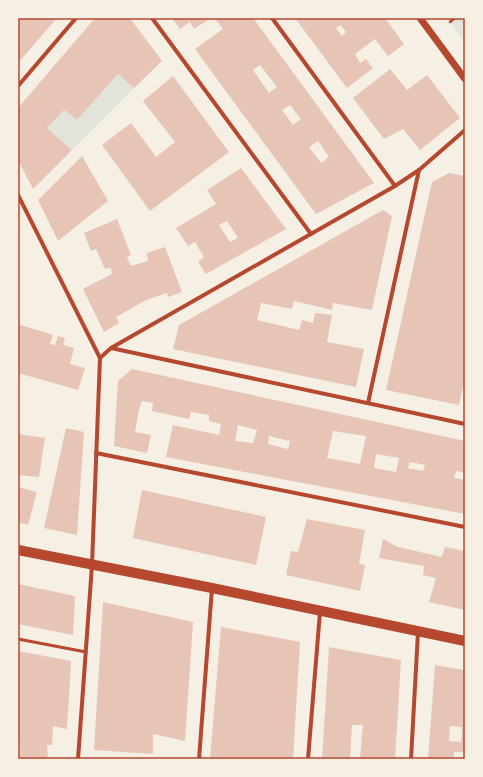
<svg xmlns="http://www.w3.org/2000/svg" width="483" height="777" viewBox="0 0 483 777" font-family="Rubik,sans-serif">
<rect width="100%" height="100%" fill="#f6efe4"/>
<g fill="#e2e4dc">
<path d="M447,18H465V42Z"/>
<path d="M118,74L134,88L72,150L47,128L64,110L77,120Z"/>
</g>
<g fill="#e6c5b7" fill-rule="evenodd">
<path d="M18,18H57L18,63Z"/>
<path d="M95,18H130L162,61L134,88L118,74L77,120L64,110L47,128L72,150L33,189L18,160V108Z"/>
<path d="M172,18H211L194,29L190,22L180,29Z"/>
<path d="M214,18H253L374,183L316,214L195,49L223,29ZM260,65L277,87L269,93L253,70ZM290,105L301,119L293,125L282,110ZM318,141L329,157L321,163L309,147Z"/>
<path d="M295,18H385L404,44L388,56L375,39L355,54L360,63L366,59L373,68L347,88ZM341,25L346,32L342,36L336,28Z"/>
<path d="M390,69L407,90L427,75L460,118L420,150L403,129L384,139L353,98Z"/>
<path d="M173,76L229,152L150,211L102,145L131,123L156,157L175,142L143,101Z"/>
<path d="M82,156L108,201L58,241L38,200Z"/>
<path d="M241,168L286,229L206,274L198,262L204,257L195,242L188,246L176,228L216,204L207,190ZM227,221L238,238L230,242L219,225Z"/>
<path d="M449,173L465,176V377L459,405L386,390L432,182Z"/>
<path d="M383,210L392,216L372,310L333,303L332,310L294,301L292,309L261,303L257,320L299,330L302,320L313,323L315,313L332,315L327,342L364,349L356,387L173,349L179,325Z"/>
<path d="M117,219L131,255L127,257L131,266L148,261L147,253L165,247L182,292L168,297L167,293L146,300L116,317L119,323L104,332L83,289L112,274L111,268L105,269L96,249L91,251L84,233Z"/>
<path d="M18,324L53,335L50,344L55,345L58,336L65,338L63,345L74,348L70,364L85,368L78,390L18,373Z"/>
<path d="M132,369L465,441V473L456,471L454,478L465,480V514L166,457L173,425L219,435L221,424L209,421V415L191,412L189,419L152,411L153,403L142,401L139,410L135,432L151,435L147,453L114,446L118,381ZM238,425L257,430L253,443L235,441ZM333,431L366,436L360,464L327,458ZM269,436L290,441L288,449L268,444ZM376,454L399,458L396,472L374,468ZM410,462L425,465L423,471L408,468Z"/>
<path d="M66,428L84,432L77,535L44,528Z"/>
<path d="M18,434L45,438L39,477L18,475Z"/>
<path d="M18,487L37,492L28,525L18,522Z"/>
<path d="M142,490L266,517L256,565L133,538Z"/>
<path d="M307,519L365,530L359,564L365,565L360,591L286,575L291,551L298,552Z"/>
<path d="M383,539L398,547L442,557L445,547L465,551V610L429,602L436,578L423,575L424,566L379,558Z"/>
<path d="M18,584L75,596L73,635L18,624Z"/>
<path d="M103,602L193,622L185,741L153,734V754L94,750Z"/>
<path d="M221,627L300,642L293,759H210Z"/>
<path d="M329,647L401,660L395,759H360L363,725H352L350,759H322Z"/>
<path d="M18,651L71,661L67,729L53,726L52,745H47L48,759H20V741H18Z"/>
<path d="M435,665L465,670V752H454V759H428ZM450,726L462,727L461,742L449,741Z"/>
</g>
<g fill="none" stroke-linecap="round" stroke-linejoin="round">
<path stroke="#b5482f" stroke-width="2.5" d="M450,22L455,18"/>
<path stroke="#b5482f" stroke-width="3" d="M18,639L86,652"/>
<g stroke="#b5482f" stroke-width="4">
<path d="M152,18L311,234"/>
<path d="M272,18L395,186"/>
<path d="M18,86L76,18"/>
<path d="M18,195L100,358L92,565L78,759"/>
<path d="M111,348L465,424"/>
<path d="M100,358L111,348L395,186L419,170L465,130"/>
<path d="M368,403L419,170"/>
<path d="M96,453L465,527"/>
<path d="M199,759L212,588"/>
<path d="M308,759L320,612"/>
<path d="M411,759L418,632"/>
</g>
<path stroke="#b5482f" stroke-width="7" d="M420,18L465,79"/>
<path stroke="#b5482f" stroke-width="10" d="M18,550L212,588L465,641"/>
</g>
<rect width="483" height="777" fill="none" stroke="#f6efe4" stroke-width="38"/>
<rect x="19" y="19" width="445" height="739" fill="none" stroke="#b5482f" stroke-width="1.5"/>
</svg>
